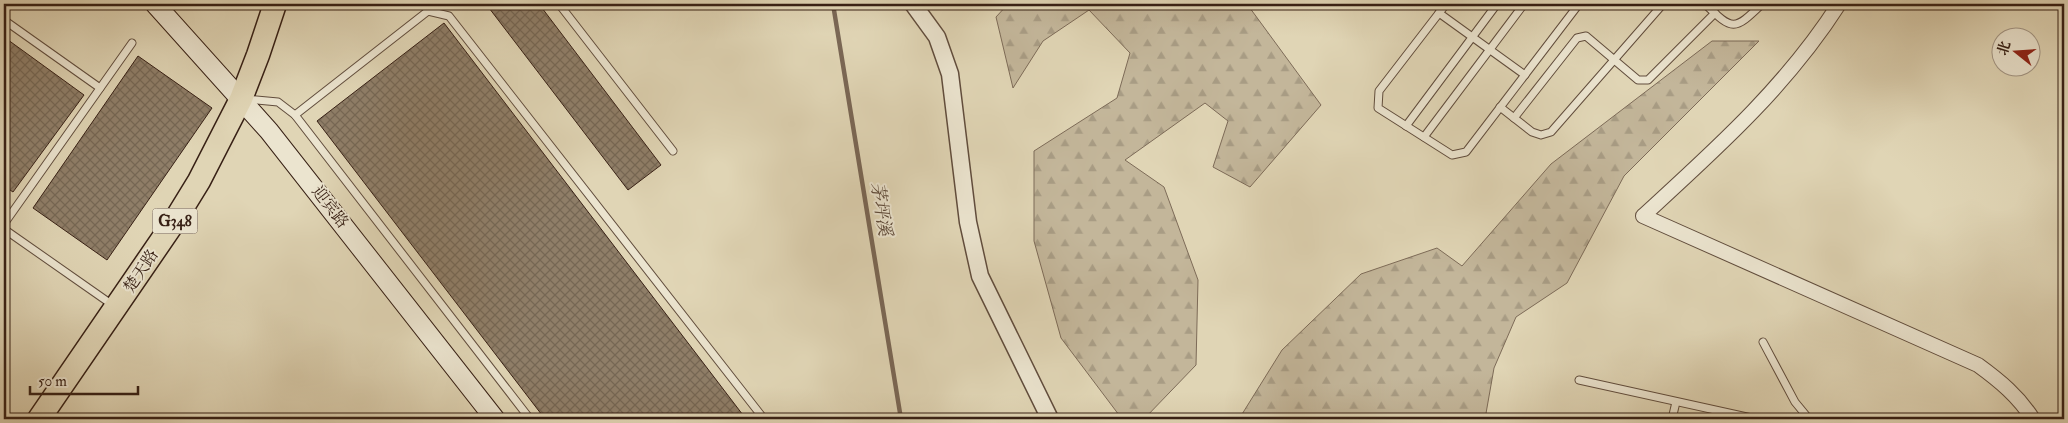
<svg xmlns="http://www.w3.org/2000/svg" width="2068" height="423" viewBox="0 0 2068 423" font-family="'IM FELL Double Pica','Noto Serif SC',serif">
<defs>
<pattern id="forest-firs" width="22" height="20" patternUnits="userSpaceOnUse" patternTransform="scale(1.25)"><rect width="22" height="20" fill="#c3b69a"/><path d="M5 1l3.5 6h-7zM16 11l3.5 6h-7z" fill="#a89c84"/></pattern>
<pattern id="building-cross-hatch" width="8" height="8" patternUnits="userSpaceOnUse" patternTransform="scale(1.25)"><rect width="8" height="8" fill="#8f7e68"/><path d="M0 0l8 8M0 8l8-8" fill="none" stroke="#766754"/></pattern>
</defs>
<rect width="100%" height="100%" fill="#e0d5b5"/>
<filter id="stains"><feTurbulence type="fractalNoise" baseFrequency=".004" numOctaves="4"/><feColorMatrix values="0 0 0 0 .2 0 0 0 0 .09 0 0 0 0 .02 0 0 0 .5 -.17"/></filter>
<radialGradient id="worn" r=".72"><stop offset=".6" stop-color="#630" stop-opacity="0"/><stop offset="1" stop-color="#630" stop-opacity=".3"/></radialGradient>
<g fill="url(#forest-firs)" stroke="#7d6b58">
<path d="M1008,4H1247L1321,105L1250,187L1213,167L1228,121L1205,103L1125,160L1164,187L1198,280L1196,365L1144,419H1122L1061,338L1034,241V151L1117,98L1130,53L1089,10L1043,41L1013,88L996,17Z"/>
<path d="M1712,41H1759L1624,176L1567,283L1516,317L1494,368L1485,419H1239L1282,350L1361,274L1437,248L1462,266L1551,164Z"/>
</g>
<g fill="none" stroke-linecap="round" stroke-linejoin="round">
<path stroke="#7a6755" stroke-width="4.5" d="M833,4L901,419"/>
</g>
<g fill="url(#building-cross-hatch)" stroke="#372015">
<path d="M486,4H539L661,165L628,190Z"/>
<path d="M444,23L746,419H545L317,121Z"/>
<path d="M4,37L84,95L13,192L4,186Z"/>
<path d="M138,56L212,108L107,260L33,208Z"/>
</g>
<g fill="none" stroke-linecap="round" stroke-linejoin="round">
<g stroke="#614d3d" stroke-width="9">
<g id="service">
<path d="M559,4L673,151"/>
<path d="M1446,4L1379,91L1378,108L1452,155L1466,152L1579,4"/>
<path d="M1705,4C1733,31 1734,31 1762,4"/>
<path d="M1439,13L1525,75"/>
<path d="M4,20L100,88"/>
<path d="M246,99L278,102L295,115L530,419"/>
<path d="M1500,107L1532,132L1541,135L1551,132L1663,4"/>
<path d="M295,115L428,11L449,16L764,419"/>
<path d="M1514,118L1577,38L1586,36L1638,80H1648L1715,13"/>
<path d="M1406,126L1497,4"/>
<path d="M1424,137L1524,4"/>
<path d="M4,224L132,43"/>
<path d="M4,229L114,306"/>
<path d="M1763,342L1795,402L1809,419"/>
<path d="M1579,380L1756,419"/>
<path d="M1672,419L1676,402"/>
</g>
</g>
<g stroke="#614d3d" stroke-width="16">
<path id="minor" d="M1839,4C1786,87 1715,150 1643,216L1978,365C2000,381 2018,396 2033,419"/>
</g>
<g stroke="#614d3d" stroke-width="19">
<path id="tertiary" d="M913,4L937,37L950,74L968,222L980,276L1050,419"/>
</g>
<g stroke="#372015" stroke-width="21">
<path id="secondary" d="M155,4L269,131L495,419"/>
</g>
<g stroke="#372015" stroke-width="25">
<path id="trunk" d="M39,419L172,225L199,181L241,99L258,55L275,4"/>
</g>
<use href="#service" stroke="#ebe4cf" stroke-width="7"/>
<use href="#minor" stroke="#ebe4cf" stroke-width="14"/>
<use href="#tertiary" stroke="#ebe4cf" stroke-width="16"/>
<use href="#secondary" stroke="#ebe4cf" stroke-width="19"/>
<use href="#trunk" stroke="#e0d5b5" stroke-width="22"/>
</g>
<g text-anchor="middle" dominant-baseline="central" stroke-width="4" stroke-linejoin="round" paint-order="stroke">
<rect fill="#ebe4cf" stroke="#6d5b4d" stroke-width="1" x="152.5" y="208.5" width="45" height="25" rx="4"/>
<g font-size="15" font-weight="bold" fill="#372015">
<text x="175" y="221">G348</text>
</g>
<g font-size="16" fill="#372015" stroke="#ebe4cf">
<text transform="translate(330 207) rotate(52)">迎宾路</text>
<text transform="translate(141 271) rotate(-56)">楚天路</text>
</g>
<g font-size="18" font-style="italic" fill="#5e4a3a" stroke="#ebe4cf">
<text transform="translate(881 209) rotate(81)">茅坪溪</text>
</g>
</g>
<rect width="2068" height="423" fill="none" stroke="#e0d5b5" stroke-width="20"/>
<rect x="5" y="5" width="2058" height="413" fill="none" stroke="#372015" stroke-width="2.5"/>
<rect x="10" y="10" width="2048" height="403" fill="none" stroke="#372015"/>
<g transform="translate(2016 52) rotate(287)"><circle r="24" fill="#ebe4cf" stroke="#a39685"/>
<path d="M0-4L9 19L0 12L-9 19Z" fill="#8f2418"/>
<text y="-8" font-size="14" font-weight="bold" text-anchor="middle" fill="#372015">北</text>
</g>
<path d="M30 386v8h108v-8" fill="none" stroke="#372015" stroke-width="2.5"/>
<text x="38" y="386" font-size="15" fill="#372015" stroke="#ebe4cf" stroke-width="4" paint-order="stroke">50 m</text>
<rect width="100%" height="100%" filter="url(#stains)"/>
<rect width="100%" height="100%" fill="url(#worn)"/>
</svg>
